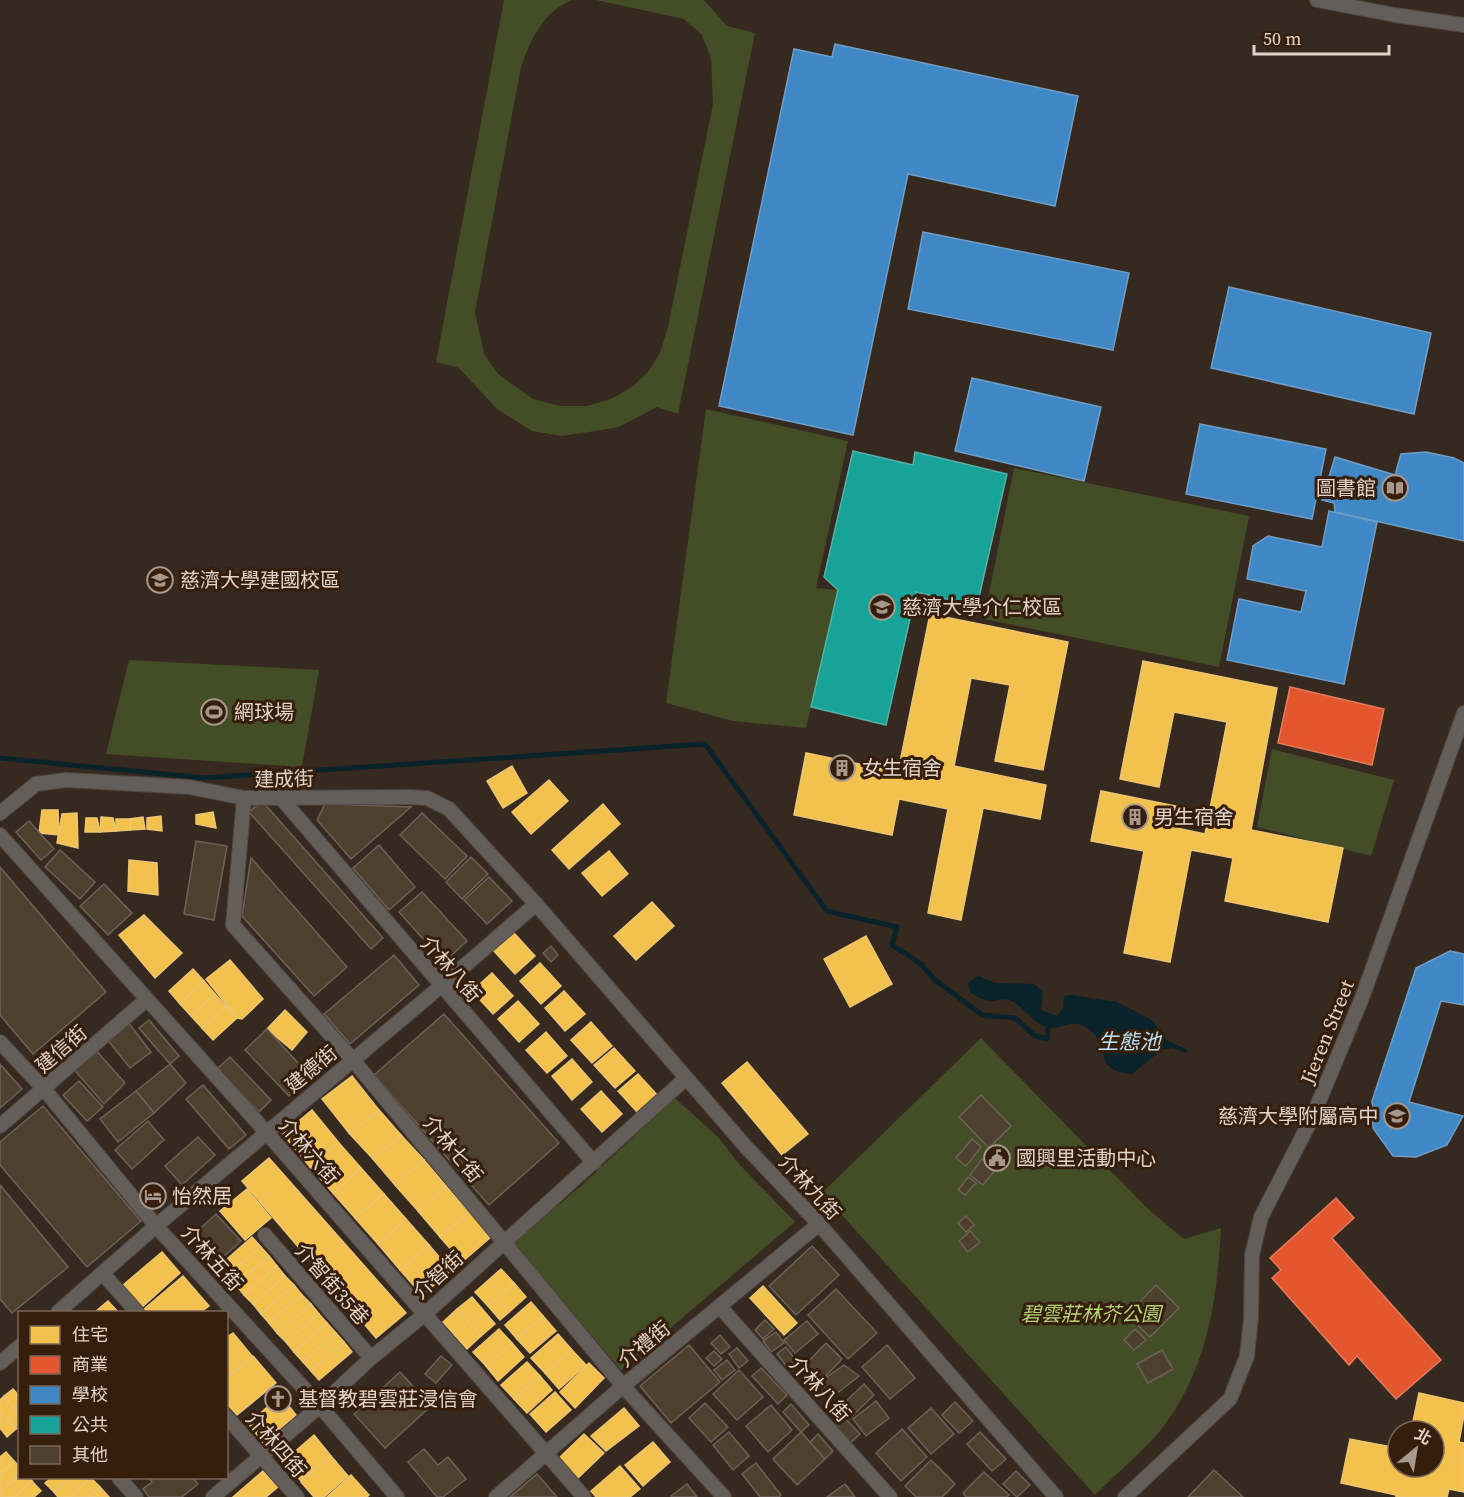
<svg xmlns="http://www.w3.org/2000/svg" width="1464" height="1497" viewBox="0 0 1464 1497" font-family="'Source Serif 4','Noto Sans TC',serif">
<rect width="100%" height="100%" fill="#36291f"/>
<g fill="#434e26">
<path d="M504,0H572C543,12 531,39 521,67L475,312L484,354L498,374L533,399L560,406H587L611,399L632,387L648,372L660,353L668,327L713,104L711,58L702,35L684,19L596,0H704L727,26L755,33L678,414L657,407L619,427L589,432L562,436L532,431L497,409L459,368L436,362Z"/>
<path d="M706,409L848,441L816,588L838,590L806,728L733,721L666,703Z"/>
<path d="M1014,468L1249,516L1219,667L984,619Z"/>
<path d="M129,660L319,670L302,767L106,754Z"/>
<path d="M1272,749L1394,780L1371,856L1257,827Z"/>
<path d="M981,1038L1148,1209L1184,1239L1221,1228C1217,1299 1208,1368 1163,1427C1146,1449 1116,1474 1095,1495L822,1193Z"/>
<path d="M675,1098L718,1137L739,1164L795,1222L621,1370L513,1243L582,1185Z"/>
</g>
<path fill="#0a232a" d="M978,976L995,983L1034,984L1043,991L1041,1010L1057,1016L1063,1008L1064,996L1071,995L1117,1002L1152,1020L1166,1040L1188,1050L1187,1053L1172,1048L1161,1050L1132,1074C1092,1070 1112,1050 1091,1031C1072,1015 1063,1031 1047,1027C1032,1023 1024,1006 1009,1000C1003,998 997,1001 991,1001C983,1001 976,996 970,992L968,983Z"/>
<g fill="#f2c14e" stroke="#edc673" stroke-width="1.5">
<path d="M930,614L1068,642L1043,770L995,761L1010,685L971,678L954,766L1046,785L1040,819L983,808L961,920L928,913L948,809L899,799L892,835L794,815L806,753L898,772Z"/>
<path d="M1143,661L1277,688L1251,830L1343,848L1328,922L1225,901L1233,858L1191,850L1170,962L1124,953L1144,851L1091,841L1101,791L1176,806L1172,827L1205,834L1227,722L1174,712L1159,787L1120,779Z"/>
<path d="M512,766L527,793L503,808L487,781Z"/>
<path d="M549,780L568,801L531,834L512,812Z"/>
<path d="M603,804L620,824L569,869L552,850Z"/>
<path d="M42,810H58L59,835L39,833Z"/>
<path d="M213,812L216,828L196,824V815Z"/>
<path d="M77,813L78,848L57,843L62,814Z"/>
<path d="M161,816L162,831L147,829V818Z"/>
<path d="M101,817L113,818L116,831L100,832Z"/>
<path d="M143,817L145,829L130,830V819Z"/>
<path d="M86,818H97L100,832H85Z"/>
<path d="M116,819H130V830L116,831Z"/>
<path d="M609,851L628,874L602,896L582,873Z"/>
<path d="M129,860L157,863L158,895L128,891Z"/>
<path d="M652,902L674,926L636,960L614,936Z"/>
<path d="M144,915L182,953L155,978L119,935Z"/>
<path d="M514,933L535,956L515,974L494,951Z"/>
<path d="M866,936L892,984L850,1007L824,959Z"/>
<path d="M230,960L263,999L242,1019L237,1018L206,979Z"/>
<path d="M540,963L561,986L541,1004L520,981Z"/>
<path d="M193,969L204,981L180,1004L169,991Z"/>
<path d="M492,973L513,996L493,1014L472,991Z"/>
<path d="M204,981L215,994L191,1016L180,1004Z"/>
<path d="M564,991L585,1014L565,1031L545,1008Z"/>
<path d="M215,994L226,1006L202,1028L191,1016Z"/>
<path d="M518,1001L539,1024L519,1042L498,1019Z"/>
<path d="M226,1006L237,1018L213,1040L202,1028Z"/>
<path d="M285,1010L307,1032L292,1050L267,1029Z"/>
<path d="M591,1022L612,1046L592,1063L571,1040Z"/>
<path d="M546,1032L567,1056L547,1073L526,1050Z"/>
<path d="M614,1048L635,1071L615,1088L594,1065Z"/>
<path d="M572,1059L592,1082L572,1100L552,1076Z"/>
<path d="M747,1062L808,1134L782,1155L722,1083Z"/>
<path d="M638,1074L659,1097L639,1114L618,1091Z"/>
<path d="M352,1076L379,1110L349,1133L322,1099Z"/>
<path d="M601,1091L622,1114L602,1132L581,1109Z"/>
<path d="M312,1110L339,1143L310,1167L283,1134Z"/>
<path d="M379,1110L401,1135L373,1159L349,1133Z"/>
<path d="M401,1135L424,1160L395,1185L373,1159Z"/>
<path d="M339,1143L361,1168L333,1193L310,1167Z"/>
<path d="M269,1158L406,1313L376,1338L242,1181Z"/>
<path d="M424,1160L446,1186L418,1211L395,1185Z"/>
<path d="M361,1168L384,1194L355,1218L333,1193Z"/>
<path d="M446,1186L469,1212L440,1237L418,1211Z"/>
<path d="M247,1189L271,1218L245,1240L220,1211Z"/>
<path d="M384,1194L406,1219L378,1244L355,1218Z"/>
<path d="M469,1212L491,1237L462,1262L440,1237Z"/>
<path d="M406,1219L429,1245L400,1270L378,1244Z"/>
<path d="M252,1237L261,1247L227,1275L219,1266Z"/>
<path d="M429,1245L451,1271L422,1295L400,1270Z"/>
<path d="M261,1247L269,1256L236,1285L227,1275Z"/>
<path d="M162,1252L180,1273L141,1308L123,1285Z"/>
<path d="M269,1256L277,1266L244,1295L236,1285Z"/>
<path d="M277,1266L285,1276L253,1304L244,1295Z"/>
<path d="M501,1269L514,1283L488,1306L475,1292Z"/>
<path d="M183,1276L209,1306L201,1312H147L144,1309Z"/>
<path d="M285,1276L294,1285L261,1314L253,1304Z"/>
<path d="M514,1283L526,1297L500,1320L488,1306Z"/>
<path d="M294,1285L302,1295L269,1323L261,1314Z"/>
<path d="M763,1286L797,1323L784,1335L750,1298Z"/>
<path d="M302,1295L311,1304L277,1333L269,1323Z"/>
<path d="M472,1297L495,1324L481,1336L457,1309Z"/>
<path d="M108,1301L118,1312H95Z"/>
<path d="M531,1302L543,1316L517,1339L505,1325Z"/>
<path d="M311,1304L319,1314L286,1342L277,1333Z"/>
<path d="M457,1309L481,1336L467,1349L443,1322Z"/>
<path d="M319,1314L327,1323L294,1352L286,1342Z"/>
<path d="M543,1316L556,1331L530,1353L517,1339Z"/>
<path d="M327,1323L336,1333L303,1362L294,1352Z"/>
<path d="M499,1329L512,1343L486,1366L473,1352Z"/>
<path d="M233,1333L252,1356L226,1378V1338Z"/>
<path d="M336,1333L344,1342L311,1371L303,1362Z"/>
<path d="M558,1334L572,1350L545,1373L531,1358Z"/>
<path d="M344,1342L352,1352L319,1380L311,1371Z"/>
<path d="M512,1343L524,1357L498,1381L486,1366Z"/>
<path d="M572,1350L586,1365L559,1389L545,1373Z"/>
<path d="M253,1356L276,1383L237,1415L226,1403V1379Z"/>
<path d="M527,1362L540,1376L514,1399L501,1385Z"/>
<path d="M589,1363L604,1378L575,1408L560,1392Z"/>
<path d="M540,1376L552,1390L527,1413L514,1399Z"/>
<path d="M13,1389L20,1397V1415L4,1396Z"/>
<path d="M555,1392L571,1410L546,1432L530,1414Z"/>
<path d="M1419,1393L1464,1403V1415L1459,1442L1464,1443V1492L1449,1489L1447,1497H1396V1495L1341,1483L1350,1439L1398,1448V1467H1434V1431H1411Z"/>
<path d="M280,1395L296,1415L263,1443L249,1424Z"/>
<path d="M4,1396L20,1415V1426L16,1429L0,1411V1400Z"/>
<path d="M624,1408L639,1426L606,1451L591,1436Z"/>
<path d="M0,1411L16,1429L7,1437L0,1428Z"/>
<path d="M584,1434L604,1453L577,1479L558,1459Z"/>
<path d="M314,1435L331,1456L301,1481L284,1461Z"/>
<path d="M653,1442L670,1462L643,1486L625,1465Z"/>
<path d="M6,1452L14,1461L0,1475V1457Z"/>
<path d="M331,1456L348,1476L324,1497H314L301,1482Z"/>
<path d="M14,1461L20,1467V1475L0,1492V1475Z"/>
<path d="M620,1466L640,1489L630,1497H596L591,1491Z"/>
<path d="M263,1471L278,1487L266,1497H233Z"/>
<path d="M20,1475V1478H29L32,1481L14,1497H0V1492Z"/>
<path d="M351,1475L369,1495L367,1497H327Z"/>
<path d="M51,1478H71L54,1492L45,1483Z"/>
<path d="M71,1478H91L69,1497H58L54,1492Z"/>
<path d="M91,1478L100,1487L89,1497H69Z"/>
<path d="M32,1481L41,1491L34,1497H14Z"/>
<path d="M100,1487L109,1497H89Z"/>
</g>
<g fill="#e4572e" stroke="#e37c5c" stroke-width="1.5">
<path d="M1290,687L1384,709L1372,765L1278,743Z"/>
<path d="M1336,1198L1354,1218L1332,1238L1441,1360L1396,1399L1357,1356L1349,1365L1272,1278L1281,1270L1270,1258Z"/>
</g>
<g fill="#3f88c5" stroke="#709ec6" stroke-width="1.5">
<path d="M835,44L1078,96L1055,206L908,174L853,435L719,406L794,49L832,57Z"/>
<path d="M923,232L1129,273L1113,350L908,309Z"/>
<path d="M1229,287L1431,333L1414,414L1211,368Z"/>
<path d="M972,378L1101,407L1084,481L955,451Z"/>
<path d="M1200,424L1326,449L1312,519L1186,494Z"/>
<path d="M1426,452L1454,458L1464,463V541L1335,512L1334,503L1322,500L1335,457L1395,475L1401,454Z"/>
<path d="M1329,511L1377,522L1344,684L1227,660L1239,599L1301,612L1306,591L1247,579L1253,546L1268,536L1322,547Z"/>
<path d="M1450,951L1464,954V1005L1441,1001L1409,1102L1463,1116L1447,1145L1416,1157L1393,1156L1373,1128L1372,1101L1416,968Z"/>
</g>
<path fill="#17a398" stroke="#54b1a6" stroke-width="1.5" d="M853,451L913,465L915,452L1007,474L977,606L916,592L886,725L811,707L838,590L824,577Z"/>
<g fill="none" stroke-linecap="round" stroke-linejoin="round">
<path stroke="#0a232a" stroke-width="5" d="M0,758L204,778L705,744L827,911L897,927L892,945L921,964L935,980L982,1015L1015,1018L1035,1036L1047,1039L1048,1027"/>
</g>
<g fill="#4e402f" stroke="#6c6259" stroke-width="1.5">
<path d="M262,801L383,938L371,949L249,812Z"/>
<path d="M325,804L411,807L351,859L317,820Z"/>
<path d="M422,813L467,856L445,879L400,835Z"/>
<path d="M29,821L54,849L41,860L16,832Z"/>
<path d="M196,841L227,846L214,920L184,914Z"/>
<path d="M379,845L415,887L389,910L353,868Z"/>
<path d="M60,850L95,882L80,899L45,867Z"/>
<path d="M471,857L488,874L462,899L446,882Z"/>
<path d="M251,858L347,967L314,996L242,916Z"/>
<path d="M0,867L106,992L33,1054L0,1015Z"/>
<path d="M489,877L512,901L487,924L464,900Z"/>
<path d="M104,884L132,913L108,935L80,906Z"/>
<path d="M422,892L467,941L444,962L399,912Z"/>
<path d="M551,946L558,955L551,962L543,953Z"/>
<path d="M394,955L419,985L350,1044L324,1014Z"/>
<path d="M444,1014L559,1143L489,1205L374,1075Z"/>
<path d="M149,1020L179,1056L170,1064L139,1028Z"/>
<path d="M128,1022L151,1052L130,1068L107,1039Z"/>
<path d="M267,1029L310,1076L289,1096L245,1050Z"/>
<path d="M93,1047L125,1083L104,1104L71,1066Z"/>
<path d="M230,1057L271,1100L259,1112L217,1069Z"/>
<path d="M0,1064L22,1089L0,1108Z"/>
<path d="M170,1064L186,1083L154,1113L136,1091Z"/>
<path d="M79,1081L103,1107L87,1121L63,1095Z"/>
<path d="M203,1085L246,1135L229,1149L186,1099Z"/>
<path d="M136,1091L154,1113L118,1142L100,1119Z"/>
<path d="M981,1095L1011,1126L989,1148L959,1117Z"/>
<path d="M43,1106L141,1221L87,1267L0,1165V1142Z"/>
<path d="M148,1121L164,1140L132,1169L115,1150Z"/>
<path d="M198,1137L215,1155L182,1185L165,1166Z"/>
<path d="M972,1139L981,1147L966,1166L956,1158Z"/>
<path d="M982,1159L996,1169L983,1185L970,1175Z"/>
<path d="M968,1177L976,1183L965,1195L958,1190Z"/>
<path d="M0,1185L68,1267L12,1313L0,1299Z"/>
<path d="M216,1214L241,1241L214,1265L190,1238Z"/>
<path d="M966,1216L974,1225L966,1232L958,1223Z"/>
<path d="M970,1231L980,1242L968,1252L959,1241Z"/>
<path d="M812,1246L839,1275L796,1315L769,1286Z"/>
<path d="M1156,1285L1179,1308L1150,1337L1127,1315Z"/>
<path d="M836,1289L877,1333L848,1359L808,1315Z"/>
<path d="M765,1320L774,1329L763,1339L755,1330Z"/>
<path d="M807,1321L818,1334L795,1353L784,1340Z"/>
<path d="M1135,1329L1146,1340L1134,1350L1124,1340Z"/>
<path d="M776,1332L784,1343L771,1352L763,1341Z"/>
<path d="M720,1335L730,1347L721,1354L711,1343Z"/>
<path d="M826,1343L842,1359L820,1382L804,1366Z"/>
<path d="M689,1345L720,1382L671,1423L640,1386Z"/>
<path d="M887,1345L915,1378L890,1399L862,1367Z"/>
<path d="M786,1347L796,1360L787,1367L777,1354Z"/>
<path d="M737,1348L748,1361L739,1368L729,1354Z"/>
<path d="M1162,1350L1173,1369L1148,1383L1137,1364Z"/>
<path d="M714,1351L722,1359L714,1366L706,1358Z"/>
<path d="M441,1356L452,1365L436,1383L425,1374Z"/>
<path d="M727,1360L735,1370L722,1380L714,1370Z"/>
<path d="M844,1365L859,1376L831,1398L820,1382Z"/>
<path d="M761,1368L787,1395L778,1404L752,1376Z"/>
<path d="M739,1370L763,1397L737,1420L713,1394Z"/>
<path d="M400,1372L431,1406L385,1448L354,1414Z"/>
<path d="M864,1384L874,1395L849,1419L839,1408Z"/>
<path d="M876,1401L889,1418L866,1436L853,1419Z"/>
<path d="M955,1402L973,1421L959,1433L942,1415Z"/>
<path d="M705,1403L728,1427L711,1442L689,1418Z"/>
<path d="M791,1404L809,1425L801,1432L783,1412Z"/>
<path d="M771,1405L792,1430L768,1452L746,1426Z"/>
<path d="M931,1408L954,1434L931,1454L908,1428Z"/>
<path d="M844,1417L860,1434L849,1444L833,1427Z"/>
<path d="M902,1429L927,1457L901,1481L876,1453Z"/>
<path d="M729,1432L749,1456L733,1470L713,1445Z"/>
<path d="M801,1432L825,1459L797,1485L773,1459Z"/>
<path d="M980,1432L1006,1459L992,1471L967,1444Z"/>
<path d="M818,1434L833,1451L825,1459L810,1442Z"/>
<path d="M424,1449L438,1465L448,1457L466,1479L443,1497H437L408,1462Z"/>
<path d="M931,1460L955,1484L942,1497H916L905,1486Z"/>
<path d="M756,1463L781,1495L779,1497H760L742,1474Z"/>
<path d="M1214,1470L1243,1497H1188Z"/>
<path d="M1016,1471L1030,1485L1017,1497L1003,1484Z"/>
<path d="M984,1472L1009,1495L1007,1497H966L963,1493Z"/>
<path d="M537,1474L557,1497H510Z"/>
<path d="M149,1478H193L198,1484L182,1497H149L143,1489L152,1482Z"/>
<path d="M687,1484L697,1497H672L671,1496Z"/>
<path d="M845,1484L855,1497H827Z"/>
</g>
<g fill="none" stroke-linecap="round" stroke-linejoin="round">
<g stroke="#50453c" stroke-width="16">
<g id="street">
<path d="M1317,0L1395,15L1464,25"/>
<path d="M244,798L233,925L353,1060L623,1386L724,1497"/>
<path d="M281,798L594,1163"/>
<path d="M0,813L36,784L66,780L189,787L244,798L409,797L427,798L449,809L536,904L746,1147L819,1224L1056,1497"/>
<path d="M0,835L266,1132L584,1497"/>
<path d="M0,1042L44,1089L156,1226L320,1406L397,1497"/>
<path d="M0,1126L146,1000"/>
<path d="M265,1235L371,1358"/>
<path d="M103,1274L137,1312"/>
<path d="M720,1307L890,1497"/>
<path d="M58,1312L156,1226L441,986L536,904"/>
<path d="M0,1363L20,1346"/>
<path d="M226,1416L297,1497"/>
<path d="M119,1478L136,1497"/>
<path d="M213,1497L320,1406L371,1358L425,1314L685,1079"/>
<path d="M496,1497L623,1386L819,1224"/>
<path d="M1125,1497L1230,1399L1247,1356L1251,1318L1252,1255L1261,1217L1312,1118L1362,998L1464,713"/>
</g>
</g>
<use href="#street" stroke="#635e5a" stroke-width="14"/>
</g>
<defs>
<g id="library-ring" transform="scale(1.35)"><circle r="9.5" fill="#351e0c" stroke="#a6988d" stroke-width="1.5"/><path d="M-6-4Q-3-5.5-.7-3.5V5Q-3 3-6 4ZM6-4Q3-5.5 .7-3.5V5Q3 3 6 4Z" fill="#a6988d"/></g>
<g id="university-ring" transform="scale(1.35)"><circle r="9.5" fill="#351e0c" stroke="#a6988d" stroke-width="1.5"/><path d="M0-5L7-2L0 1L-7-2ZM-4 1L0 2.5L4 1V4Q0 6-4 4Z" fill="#a6988d"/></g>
<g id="stadium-ring" transform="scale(1.35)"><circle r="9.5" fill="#351e0c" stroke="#a6988d" stroke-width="1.5"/><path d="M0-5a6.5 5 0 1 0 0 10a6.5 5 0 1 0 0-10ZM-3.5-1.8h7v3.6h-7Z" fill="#a6988d"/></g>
<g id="building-ring" transform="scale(1.35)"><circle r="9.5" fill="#351e0c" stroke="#a6988d" stroke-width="1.5"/><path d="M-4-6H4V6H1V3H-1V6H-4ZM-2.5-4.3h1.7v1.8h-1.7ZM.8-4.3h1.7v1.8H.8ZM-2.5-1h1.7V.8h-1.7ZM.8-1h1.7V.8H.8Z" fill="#a6988d"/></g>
<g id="school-ring" transform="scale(1.35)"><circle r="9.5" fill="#351e0c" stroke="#a6988d" stroke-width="1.5"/><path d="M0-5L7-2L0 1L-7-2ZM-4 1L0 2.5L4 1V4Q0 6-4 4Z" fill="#a6988d"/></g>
<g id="civic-ring" transform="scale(1.35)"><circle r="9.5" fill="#351e0c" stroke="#a6988d" stroke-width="1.5"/><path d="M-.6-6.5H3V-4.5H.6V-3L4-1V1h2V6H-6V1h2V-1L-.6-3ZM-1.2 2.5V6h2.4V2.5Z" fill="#a6988d"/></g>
<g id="hotel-ring" transform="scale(1.35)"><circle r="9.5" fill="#351e0c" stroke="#a6988d" stroke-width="1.5"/><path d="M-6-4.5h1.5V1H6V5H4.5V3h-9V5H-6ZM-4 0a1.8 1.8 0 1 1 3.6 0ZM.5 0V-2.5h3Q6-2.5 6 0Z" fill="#a6988d"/></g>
<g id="church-ring" transform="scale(1.35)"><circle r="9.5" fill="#351e0c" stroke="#a6988d" stroke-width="1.5"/><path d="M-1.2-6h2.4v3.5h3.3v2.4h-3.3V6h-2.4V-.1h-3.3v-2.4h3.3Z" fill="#a6988d"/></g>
</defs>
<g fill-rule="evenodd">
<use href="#library-ring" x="1395" y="488"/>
<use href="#university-ring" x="160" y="580"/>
<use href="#university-ring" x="882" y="607"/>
<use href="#stadium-ring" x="214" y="712"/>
<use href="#building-ring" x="842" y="768"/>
<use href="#building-ring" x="1135" y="817"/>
<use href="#school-ring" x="1397" y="1116"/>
<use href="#civic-ring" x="997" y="1158"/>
<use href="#hotel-ring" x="153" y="1196"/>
<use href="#church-ring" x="278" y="1399"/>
</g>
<g text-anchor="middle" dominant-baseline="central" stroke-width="6" stroke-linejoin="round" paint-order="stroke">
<g font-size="20" fill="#e2d3c8" stroke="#351e0c" text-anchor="start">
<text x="1376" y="488" text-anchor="end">圖書館</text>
<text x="180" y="580">慈濟大學建國校區</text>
<text x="902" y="607">慈濟大學介仁校區</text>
<text x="234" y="712">網球場</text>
<text x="862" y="768">女生宿舍</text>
<text x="1154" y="817">男生宿舍</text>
<text x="1378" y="1116" text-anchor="end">慈濟大學附屬高中</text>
<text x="1016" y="1158">國興里活動中心</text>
<text x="172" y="1196">怡然居</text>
<text x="298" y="1399">基督教碧雲莊浸信會</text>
</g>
<g font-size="20" fill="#e2d3c8" stroke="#351e0c">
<text transform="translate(284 779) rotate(-1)">建成街</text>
<text transform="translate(451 969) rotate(49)">介林八街</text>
<text transform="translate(1327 1032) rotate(-68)">Jieren Street</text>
<text transform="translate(61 1049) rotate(-41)">建信街</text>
<text transform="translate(311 1069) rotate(-40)">建德街</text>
<text transform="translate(453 1149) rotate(50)">介林七街</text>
<text transform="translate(309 1151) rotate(49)">介林六街</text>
<text transform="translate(810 1187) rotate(47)">介林九街</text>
<text transform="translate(212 1258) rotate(48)">介林五街</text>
<text transform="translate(438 1275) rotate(-42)">介智街</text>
<text transform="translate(332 1284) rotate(49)">介智街35巷</text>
<text transform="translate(644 1344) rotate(-39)">介禮街</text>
<text transform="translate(820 1389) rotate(48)">介林八街</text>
<text transform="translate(276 1444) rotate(49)">介林四街</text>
</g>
<g font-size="20" font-style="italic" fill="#b3d377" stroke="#351e0c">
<text x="1091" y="1314">碧雲莊林芥公園</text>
</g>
<g font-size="21" font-style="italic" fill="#bbe5f6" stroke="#351e0c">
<text x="1129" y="1041">生態池</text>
</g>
</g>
<rect x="18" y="1311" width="210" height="168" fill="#351e0c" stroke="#7a6657" stroke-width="1.5"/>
<rect x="30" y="1326" width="30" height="18" fill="#f2c14e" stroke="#7a6657" stroke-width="1.5"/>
<text x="72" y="1341" font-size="18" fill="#e2d3c8">住宅</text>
<rect x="30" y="1356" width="30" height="18" fill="#e4572e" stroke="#7a6657" stroke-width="1.5"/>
<text x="72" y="1371" font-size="18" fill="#e2d3c8">商業</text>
<rect x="30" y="1386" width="30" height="18" fill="#3f88c5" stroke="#7a6657" stroke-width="1.5"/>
<text x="72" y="1401" font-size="18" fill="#e2d3c8">學校</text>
<rect x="30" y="1416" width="30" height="18" fill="#17a398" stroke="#7a6657" stroke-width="1.5"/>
<text x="72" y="1431" font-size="18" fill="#e2d3c8">公共</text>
<rect x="30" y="1446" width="30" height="18" fill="#4e402f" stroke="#7a6657" stroke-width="1.5"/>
<text x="72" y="1461" font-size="18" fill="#e2d3c8">其他</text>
<g transform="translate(1416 1449) rotate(30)"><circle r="28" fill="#351e0c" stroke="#7a6657" stroke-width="1.5"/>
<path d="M0-4.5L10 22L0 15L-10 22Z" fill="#a6988d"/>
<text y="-9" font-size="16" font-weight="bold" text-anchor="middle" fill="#e2d3c8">北</text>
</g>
<path d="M1254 45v9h135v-9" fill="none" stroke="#e2d3c8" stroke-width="3"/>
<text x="1263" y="45" font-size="18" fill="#e2d3c8" stroke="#351e0c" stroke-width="4.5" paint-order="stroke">50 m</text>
</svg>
